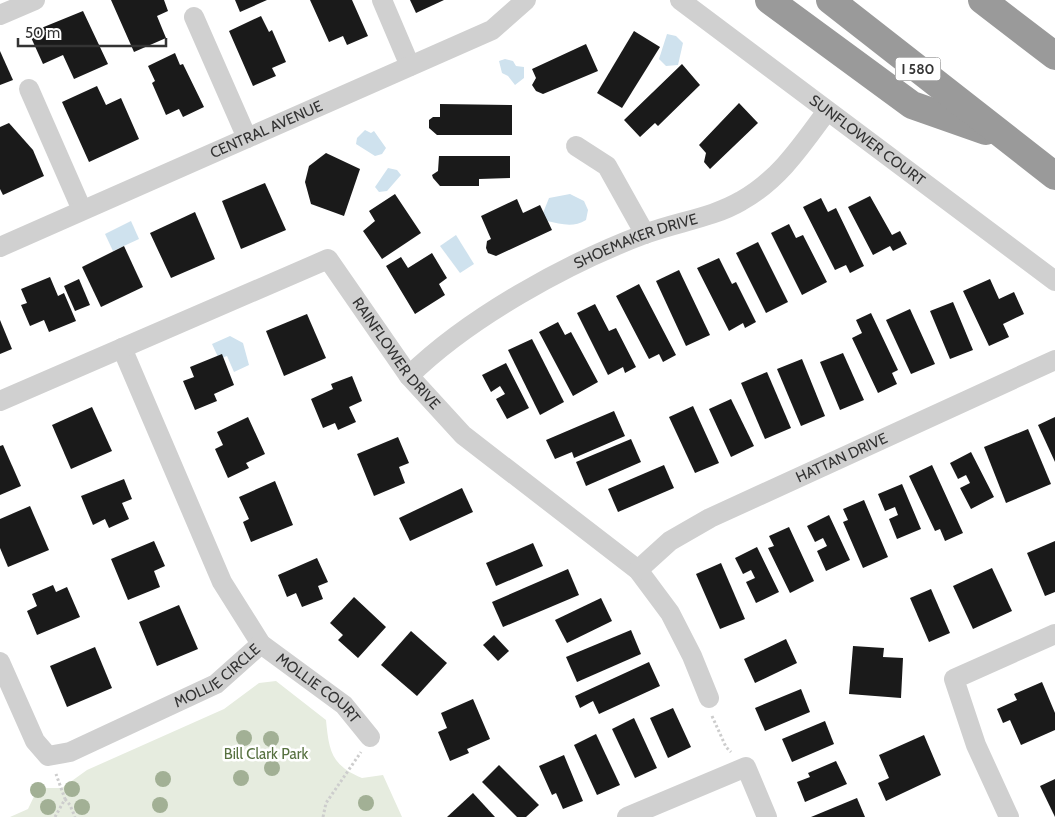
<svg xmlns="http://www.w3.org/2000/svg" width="1055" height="817" viewBox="0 0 1055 817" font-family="Cabin,sans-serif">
<rect width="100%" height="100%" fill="#fff"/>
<path fill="#e6ecdf" d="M276,681L326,720C329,751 331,765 362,778L383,775L402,817H10L28,809L38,788H62L87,770L224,709L259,683Z"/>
<g fill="#cfe2ee">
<path d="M667,34L676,36L683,43L678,65L666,66L659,59Z"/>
<path d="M505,59L513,61L516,66L524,67V78L515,85L508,76L502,73L499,61Z"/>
<path d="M365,130L371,133L374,131L386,148L382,154L375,156L356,144L357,138Z"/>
<path d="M388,168L397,170L401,175L387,191L379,192L375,187Z"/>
<path d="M570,194L584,201L588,210L586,220C573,228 561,224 547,221L543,213L549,198Z"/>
<path d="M131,221L139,239L113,251L105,234Z"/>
<path d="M456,235L474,264L460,273L440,246Z"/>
<path d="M230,336L243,343L249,365L234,372L227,356L219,359L212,344Z"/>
</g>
<g fill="#1a1a1a">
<path d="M111,0H164L168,11L157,16L166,38L134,52Z"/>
<path d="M235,0H267L240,12Z"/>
<path d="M310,0H352L368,36L347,45L343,36L329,42Z"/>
<path d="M410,0H444L416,13Z"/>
<path d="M83,11L108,64L74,79L63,55L43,64L29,33Z"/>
<path d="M261,16L269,32L272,30L286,62L272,68L276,76L253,86L229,31Z"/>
<path d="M634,31L660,47L622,108L597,93Z"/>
<path d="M586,44L598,71L543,94L536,91L532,85L536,78L532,69Z"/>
<path d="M0,51L13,80L0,85Z"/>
<path d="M175,53L180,65L183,64L204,107L183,117L179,109L166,115L152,83L155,81L148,66Z"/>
<path d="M682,64L700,85L658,126L655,123L640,137L624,120Z"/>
<path d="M97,86L106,105L121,98L139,139L89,162L62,102Z"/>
<path d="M739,103L758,123L710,169L704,162L706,153L699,145Z"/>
<path d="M440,104L512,105V135H437L429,128V120L433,117H440Z"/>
<path d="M9,123L33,150L44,176L3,195L0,189V127Z"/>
<path d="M326,153L360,169L344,216L311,204L305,182L309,166Z"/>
<path d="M439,156H510V178L479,179V186H440L433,178L432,175L438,171Z"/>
<path d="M265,183L286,230L241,249L222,201Z"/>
<path d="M395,194L421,233L382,259L363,231L375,221L369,211Z"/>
<path d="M870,196L892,235L900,231L907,244L893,251L890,246L873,255L848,207Z"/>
<path d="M821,198L828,212L836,208L864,266L850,273L846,265L835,270L803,207Z"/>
<path d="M517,199L523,213L540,205L552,230L496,256L488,253L486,248L487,241L491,239L481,216Z"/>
<path d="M195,212L215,259L171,278L150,233Z"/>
<path d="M789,224L796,238L803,235L827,282L802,295L771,233Z"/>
<path d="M758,242L788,302L766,313L736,253Z"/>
<path d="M124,246L143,287L101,307L82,267Z"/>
<path d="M432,253L447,278L439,284L445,295L415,314L386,266L401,257L408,268Z"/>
<path d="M719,258L732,284L736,282L756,322L745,328L743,323L729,331L697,268Z"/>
<path d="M679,270L710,335L686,346L656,281Z"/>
<path d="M50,277L58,296L64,293L76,321L49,332L44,320L30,326L21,305L27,303L21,289Z"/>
<path d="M79,279L90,305L75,311L64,286Z"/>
<path d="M990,279L999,299L1014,292L1024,314L1003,324L1009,337L989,346L963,291Z"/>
<path d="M639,284L676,355L663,362L659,354L649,359L616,296Z"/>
<path d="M953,302L973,350L950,359L930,311Z"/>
<path d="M595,304L609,331L616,328L636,367L625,373L623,367L608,375L577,313Z"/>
<path d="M910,309L935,364L911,374L886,320Z"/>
<path d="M871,313L898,370L892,373L897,384L878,393L852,338L862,333L856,320Z"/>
<path d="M307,314L326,358L284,376L266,331Z"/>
<path d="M0,320L12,349L0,354Z"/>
<path d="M558,322L565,335L571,332L598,382L573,396L539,332Z"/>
<path d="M532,339L564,402L540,415L508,350Z"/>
<path d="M843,353L864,400L840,410L820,362Z"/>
<path d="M222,354L234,385L214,394L217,401L195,410L183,381L194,377L190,367Z"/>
<path d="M802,359L825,416L801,426L777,369Z"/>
<path d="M506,363L529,408L507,419L496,399L505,394L500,386L491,392L482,375Z"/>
<path d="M767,372L791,428L765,439L741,383Z"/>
<path d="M352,376L362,401L349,407L356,422L338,430L335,423L323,428L311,399L333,389L331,384Z"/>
<path d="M731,399L754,446L731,457L709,409Z"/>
<path d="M693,406L719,463L695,473L669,417Z"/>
<path d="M92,407L112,451L71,469L52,425Z"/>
<path d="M614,411L625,436L574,458L572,452L555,459L546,440Z"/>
<path d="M248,417L265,454L246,463L249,468L228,478L215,449L223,445L217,432Z"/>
<path d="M1055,417V462L1038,425Z"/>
<path d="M1028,429L1051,484L1006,503L984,447Z"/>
<path d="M398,437L409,463L399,467L405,483L374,496L357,454Z"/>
<path d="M631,439L641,462L586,486L576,462Z"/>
<path d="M3,445L21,486L0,495V446Z"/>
<path d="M971,452L994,497L971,509L960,488L970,483L966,475L958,479L950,463Z"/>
<path d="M664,465L674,488L618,512L608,489Z"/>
<path d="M932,465L963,533L945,541L940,529L935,531L909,476Z"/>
<path d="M124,479L132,499L122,503L129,519L109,528L105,519L93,525L81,496Z"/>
<path d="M275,481L293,525L251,542L243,522L249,519L239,497Z"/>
<path d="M902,484L921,529L897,539L889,519L898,515L895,507L885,511L878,494Z"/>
<path d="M462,488L473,512L410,541L399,518Z"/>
<path d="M864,500L888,557L863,568L843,522L848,520L843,509Z"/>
<path d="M30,506L49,550L8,567L0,548V519Z"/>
<path d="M829,515L850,560L826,571L817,551L827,546L823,538L815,542L807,526Z"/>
<path d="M789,527L814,581L790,593L768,548L774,546L769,536Z"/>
<path d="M154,541L165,566L154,571L160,587L128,600L111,559Z"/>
<path d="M1055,541V592L1045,596L1027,553Z"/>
<path d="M533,543L543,566L496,586L486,563Z"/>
<path d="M757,547L779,592L756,603L746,582L755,578L751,570L743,574L735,558Z"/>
<path d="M317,558L328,582L318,586L323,599L302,607L296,593L287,597L278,575Z"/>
<path d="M721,563L745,619L720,629L696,574Z"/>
<path d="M992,568L1012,611L973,629L953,586Z"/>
<path d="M568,569L579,595L503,627L492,602Z"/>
<path d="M53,585L56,592L67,587L80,617L37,635L27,611L37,606L32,594Z"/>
<path d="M931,589L950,633L929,642L910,598Z"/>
<path d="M354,597L386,627L358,658L338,640L343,635L330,623Z"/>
<path d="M601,598L612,621L567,643L555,620Z"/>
<path d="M179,605L198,649L157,666L139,622Z"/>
<path d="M631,630L641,654L577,682L566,657Z"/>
<path d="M411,631L447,663L417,696L381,665Z"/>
<path d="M494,635L509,651L498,661L483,645Z"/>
<path d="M786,639L797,663L755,683L744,659Z"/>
<path d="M853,646L884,648L883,657L903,658L901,698L849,694Z"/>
<path d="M95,647L112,688L67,707L50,666Z"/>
<path d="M649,662L660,686L599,714L593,701L580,708L575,696Z"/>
<path d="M1042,682L1055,713V730L1021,745L1010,720L1003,723L997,709L1017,700L1014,694Z"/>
<path d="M801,689L810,712L765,731L755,708Z"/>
<path d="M473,699L490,739L467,749L469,753L450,761L438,732L447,728L441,713Z"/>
<path d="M673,708L691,747L668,758L650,718Z"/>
<path d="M634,718L657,768L635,778L612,729Z"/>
<path d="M825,721L834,744L792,762L782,739Z"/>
<path d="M596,734L620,785L597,795L574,745Z"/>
<path d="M924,735L941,775L886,801L878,783L889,778L879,755Z"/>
<path d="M564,755L583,801L563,809L556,793L552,795L539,766Z"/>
<path d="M836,761L847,784L805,802L797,782L810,777L808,773Z"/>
<path d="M499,765L539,805L526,817H517L482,782Z"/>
<path d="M1055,779V817L1040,786Z"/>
<path d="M473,793L495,817H447Z"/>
<path d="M857,798L865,817H811Z"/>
</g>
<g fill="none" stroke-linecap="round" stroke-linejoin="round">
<g stroke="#cdcdcd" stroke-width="3" stroke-dasharray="2.5 2.5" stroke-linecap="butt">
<path d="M712,716L726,747L731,752"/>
<path d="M65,799L70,805L75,817"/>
<path d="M55,817L65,799L56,774"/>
<path d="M323,817L326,803L361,752"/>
</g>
<g stroke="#d0d0d0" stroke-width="20">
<path d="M382,0L410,66"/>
<path id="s1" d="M680,0L1055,281"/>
<path d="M0,15L35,0"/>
<path d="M194,17L247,138"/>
<path d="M29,89L82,210"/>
<path d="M576,146L607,166L645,234"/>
<path id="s2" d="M0,247L492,30L526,0"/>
<path id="s3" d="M122,348L222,582L261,644L344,705L370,737"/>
<path id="s4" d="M409,376C468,318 567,263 645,234C676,222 712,218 741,201C779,180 802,145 827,111"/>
<path id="s5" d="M0,401L328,259L409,376L463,435L638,570L670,613L692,656L709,698"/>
<path id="s6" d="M638,570L670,541L710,518L1055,360"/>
<path id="s7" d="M0,662L35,741L48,756L70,752L216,684L261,644"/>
<path d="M627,817L746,767L767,817"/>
<path d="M1009,817L976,745L954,679L1055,634"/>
</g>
<g stroke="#9a9a9a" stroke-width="28">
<path d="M769,0L912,105L986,131"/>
<path d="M830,0L1055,176"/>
<path d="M982,0L1055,56"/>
</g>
</g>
<g fill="#a2b095">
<circle cx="244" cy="738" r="8"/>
<circle cx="271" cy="739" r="8"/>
<circle cx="272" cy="768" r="8"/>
<circle cx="241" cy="778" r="8"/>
<circle cx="163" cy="779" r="8"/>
<circle cx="72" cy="789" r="8"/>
<circle cx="38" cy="790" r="8"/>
<circle cx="366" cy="803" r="8"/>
<circle cx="160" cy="805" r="8"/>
<circle cx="48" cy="807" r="8"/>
<circle cx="82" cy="807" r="8"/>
</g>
<g text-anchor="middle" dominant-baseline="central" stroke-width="5" stroke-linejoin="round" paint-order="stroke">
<rect fill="#fff" stroke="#707070" stroke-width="1" x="895.5" y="57.5" width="45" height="23" rx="4"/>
<g font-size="14" font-weight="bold" fill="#333">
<text x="918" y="69">I 580</text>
</g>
<g font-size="15" fill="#333" stroke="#fff">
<text stroke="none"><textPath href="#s2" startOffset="291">CENTRAL AVENUE</textPath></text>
<text stroke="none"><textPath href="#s1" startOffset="234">SUNFLOWER COURT</textPath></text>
<text stroke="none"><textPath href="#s4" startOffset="266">SHOEMAKER DRIVE</textPath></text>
<text stroke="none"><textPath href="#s5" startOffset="474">RAINFLOWER DRIVE</textPath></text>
<text stroke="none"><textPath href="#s6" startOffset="234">HATTAN DRIVE</textPath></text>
<text stroke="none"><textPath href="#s7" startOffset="295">MOLLIE CIRCLE</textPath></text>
<text stroke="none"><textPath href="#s3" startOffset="400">MOLLIE COURT</textPath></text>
</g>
<g font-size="15" fill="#56703f" stroke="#fff">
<text x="266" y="754">Bill Clark Park</text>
</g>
</g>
<path d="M18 38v8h148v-8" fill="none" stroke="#333333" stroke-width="2.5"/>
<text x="25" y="38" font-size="15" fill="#333333" stroke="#ffffff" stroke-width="4" paint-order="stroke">50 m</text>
</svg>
